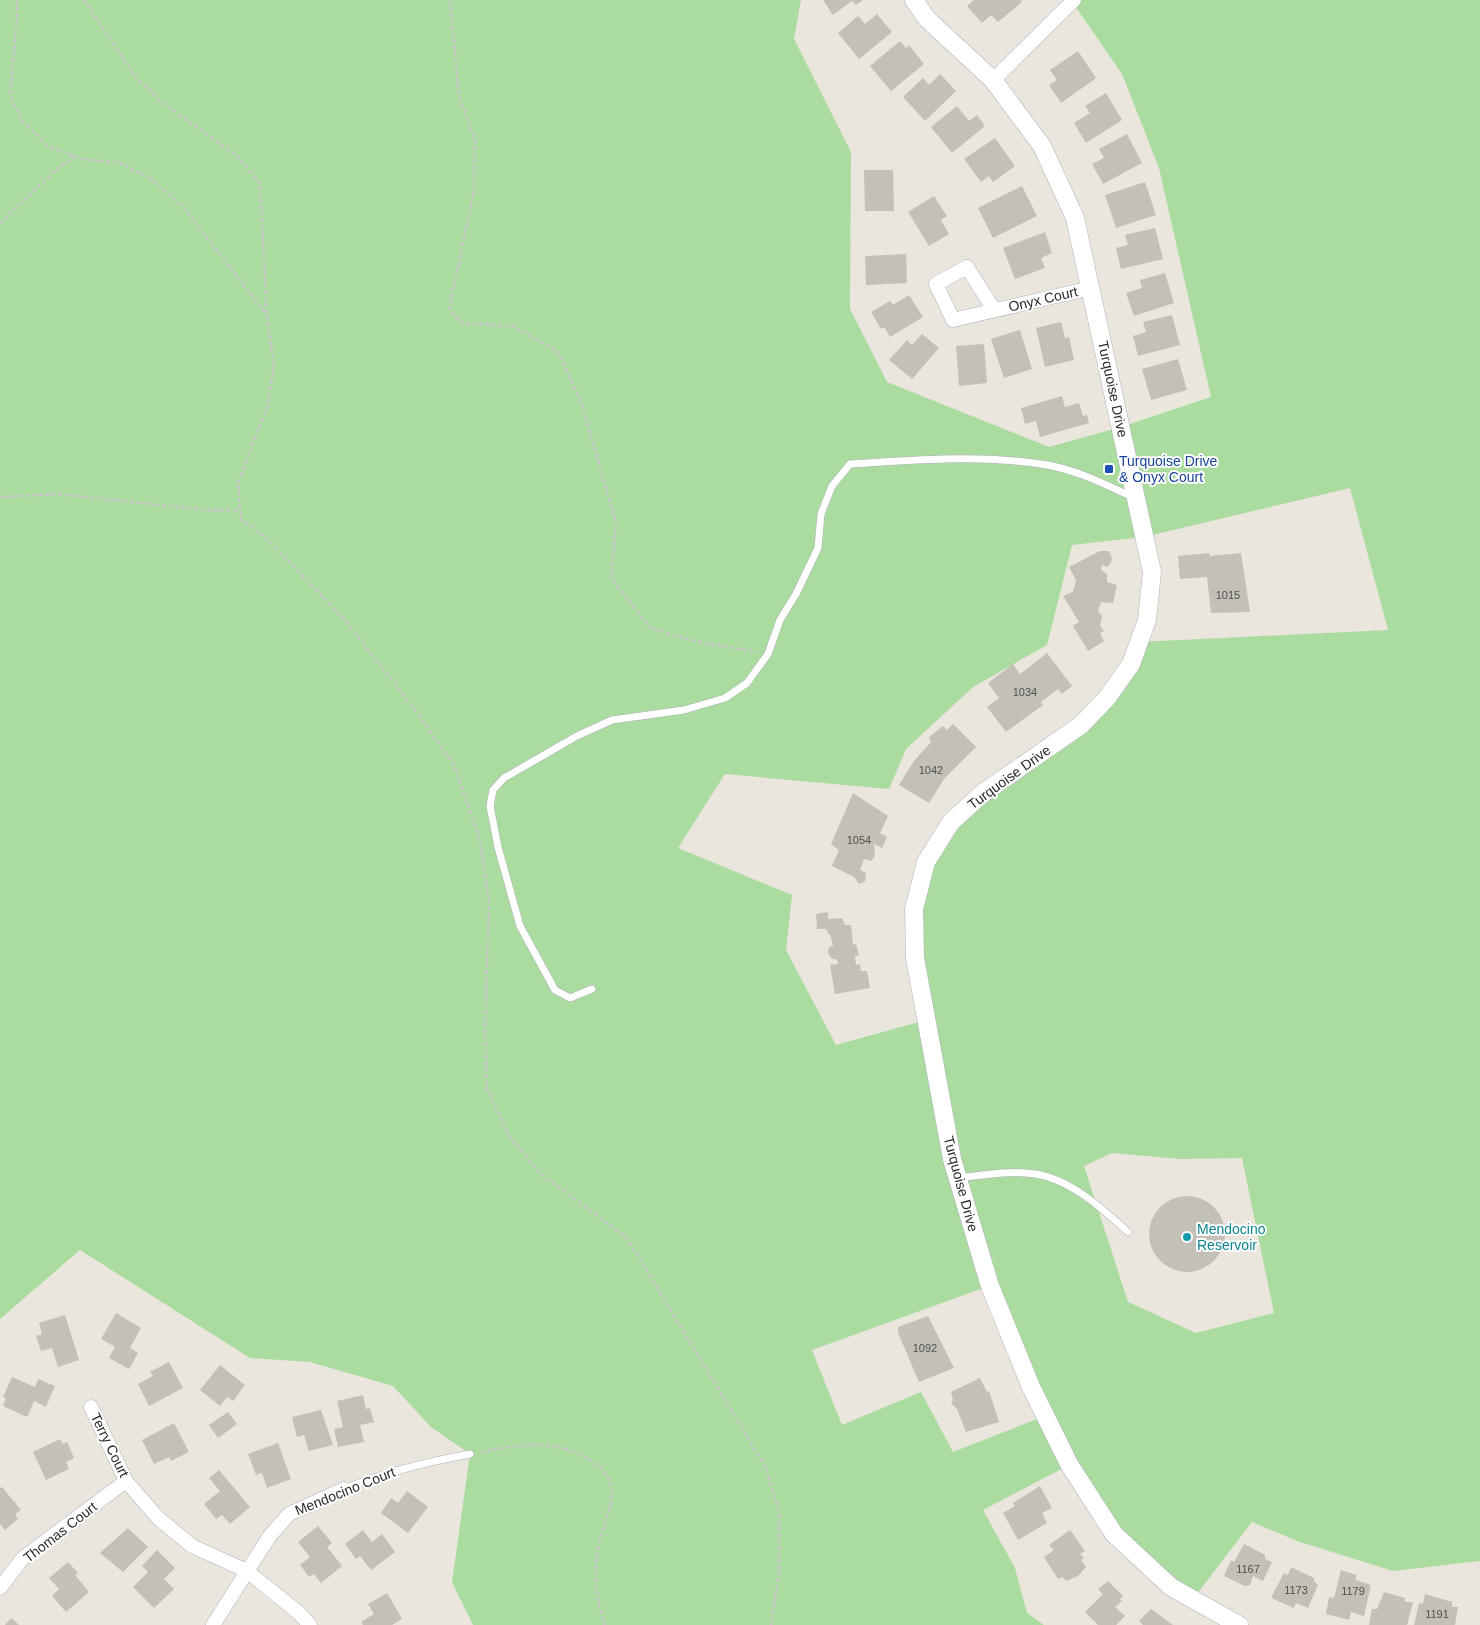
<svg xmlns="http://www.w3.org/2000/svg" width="1480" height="1625" viewBox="0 0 1480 1625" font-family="Arial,sans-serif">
<rect width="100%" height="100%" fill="#eae6dd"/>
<path fill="#aadb9f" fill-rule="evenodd" d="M0,0H801L794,39L851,152L850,309L887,382L1049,447L1121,427L1211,397L1159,168L1122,74L1071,0H1480V1561L1393,1571L1297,1541L1252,1522L1193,1599L1114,1534L1069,1465L983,1510L1015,1568L1027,1613L1044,1625H473L452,1582L470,1454L431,1427L393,1386L310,1362L250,1358L80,1250L0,1319ZM1350,488L1388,630L1139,642L1081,725L951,822L914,909L926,1020L836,1045L786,950L792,895L678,848L725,774L889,789L906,749L973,687L1047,645L1072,545L1144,537ZM1112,1153L1180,1159L1242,1158L1274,1313L1196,1333L1128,1302L1084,1166ZM989,1286L1045,1416L953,1452L921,1392L842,1425L812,1350Z"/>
<g fill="#c3c0b8">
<path d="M823,0H863L856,5L852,1L833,15Z"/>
<path d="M974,0H1020L1022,2L998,22L991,15L982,23L967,6Z"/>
<path d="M877,14L892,32L859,59L838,33L858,16L865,24Z"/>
<path d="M900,41L906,48L909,45L924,64L891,91L870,66Z"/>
<path d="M1078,51L1096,78L1061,103L1049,85L1057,80L1050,70Z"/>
<path d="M940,74L956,91L925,121L903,97L923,78L929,85Z"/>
<path d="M1106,93L1122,120L1086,143L1074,123L1090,113L1085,106Z"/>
<path d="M957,106L969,121L977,115L985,126L952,153L931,127Z"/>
<path d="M1127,134L1142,163L1103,184L1092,164L1104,158L1099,149Z"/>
<path d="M995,138L1015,166L993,182L989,176L981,182L964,159Z"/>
<path d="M864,170H893L894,211H865Z"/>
<path d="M1145,182L1156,215L1116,228L1105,195Z"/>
<path d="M1022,186L1037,216L993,238L978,208Z"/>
<path d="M934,196L947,216L941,220L949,234L929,246L908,212Z"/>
<path d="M1155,228L1163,259L1121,269L1116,248L1128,245L1125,235Z"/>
<path d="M1045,232L1052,253L1041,258L1045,268L1015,279L1003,248Z"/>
<path d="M906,254L907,283L866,285L865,256Z"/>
<path d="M1165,273L1174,303L1134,316L1126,293L1142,288L1140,280Z"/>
<path d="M909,295L923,317L890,337L884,327L881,329L871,312L890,301L893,305Z"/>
<path d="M1172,315L1180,345L1138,356L1133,336L1146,332L1143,322Z"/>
<path d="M1061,322L1065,338L1069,337L1074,360L1045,367L1036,328Z"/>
<path d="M1020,330L1032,369L1004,378L991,339Z"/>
<path d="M922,334L939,348L912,379L889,360L907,340L912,345Z"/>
<path d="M984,344L987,383L959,386L956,346Z"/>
<path d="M1178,359L1187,390L1151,400L1142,369Z"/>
<path d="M1062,396L1065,407L1079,403L1083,416L1087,415L1089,423L1040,437L1036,421L1025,424L1021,408Z"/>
<path d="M1100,551H1109L1112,558L1111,563L1107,567L1102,565L1101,570L1107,574V582L1117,585L1113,603L1101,602L1098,611L1102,616L1100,626L1104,631L1100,633L1104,641L1088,651L1073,626L1079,622L1063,596L1073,592L1076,580L1069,567Z"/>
<path d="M1209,553L1210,556L1241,553L1250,612L1211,613L1207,577L1180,579L1178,556Z"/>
<path d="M1047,653L1072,686L1062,694L1058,689L1041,702L1043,705L1006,732L987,707L999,698L988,683L1013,664L1020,674Z"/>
<path d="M953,724L976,747L944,779L929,803L899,785L914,761L931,742L929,737L943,726L947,730Z"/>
<path d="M853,793L888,816L880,833L887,837L882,848L874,844L875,856L871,861L864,859L860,870L866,873L865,882L859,884L854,877L832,866L839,850L831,844Z"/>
<path d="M828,912V919L842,918L845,925H851L853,945L856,944L859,955L855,956L856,965L860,964L861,971H867L870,988L835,994L830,965L838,964L837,960L831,958L828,953L829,947L833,946L831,937L826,929H817L816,914Z"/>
<circle cx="1187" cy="1234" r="38"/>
<path d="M116,1313L141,1328L130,1348L138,1353L129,1369L109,1358L115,1347L101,1339Z"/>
<path d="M65,1315L79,1360L58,1367L52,1348L41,1351L36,1336L42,1334L39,1323Z"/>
<path d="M928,1316L954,1368L919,1382L898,1333V1327Z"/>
<path d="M169,1362L183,1388L149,1406L138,1384L153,1376L150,1372Z"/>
<path d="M220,1365L245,1385L233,1401L227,1397L220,1406L200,1390Z"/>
<path d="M12,1377L35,1387L38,1379L55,1386L46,1407L34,1401L27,1417L3,1406L6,1398L3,1397Z"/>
<path d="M980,1378L987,1392L989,1391L999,1422L966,1432L957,1409L951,1403L953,1400L951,1392Z"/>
<path d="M363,1395L366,1409L370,1408L374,1422L360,1425L364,1442L338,1447L334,1429L343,1427L337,1401Z"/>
<path d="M321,1410L333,1445L309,1451L304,1435L297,1437L292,1417Z"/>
<path d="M228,1412L237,1424L218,1438L209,1425Z"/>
<path d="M174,1423L189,1452L171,1461L169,1457L154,1464L142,1440Z"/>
<path d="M60,1439L63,1444L67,1442L74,1458L66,1462L69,1469L46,1480L33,1452Z"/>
<path d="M278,1443L291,1479L267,1488L262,1473L256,1475L248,1454Z"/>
<path d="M219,1470L250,1507L230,1524L222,1515L216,1519L204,1504L220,1491L209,1478Z"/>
<path d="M1040,1486L1052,1508L1042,1513L1047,1523L1018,1540L1003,1513L1015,1506L1013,1503Z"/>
<path d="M2,1487L21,1510L15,1514L18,1519L5,1530L0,1524V1488Z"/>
<path d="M407,1491L428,1507L408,1533L381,1513L391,1498L398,1503Z"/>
<path d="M318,1526L332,1543L327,1547L342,1566L321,1583L314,1574L309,1577L300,1565L310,1557L298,1542Z"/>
<path d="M128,1528L148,1547L123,1572L100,1553Z"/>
<path d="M363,1530L372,1542L382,1534L395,1552L371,1570L360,1556L356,1559L345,1544Z"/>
<path d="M1070,1530L1085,1551L1080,1554L1084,1558L1081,1560L1086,1567L1078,1576L1066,1581L1063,1577L1058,1579L1044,1557L1054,1550L1049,1545Z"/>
<path d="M1244,1544L1265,1555V1559L1272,1562L1263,1581L1253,1576L1250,1585L1245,1586L1224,1576L1231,1560L1234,1562Z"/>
<path d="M157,1550L175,1568L164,1579L174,1589L154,1608L133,1587L148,1572L142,1566Z"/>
<path d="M68,1562L78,1573L75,1575L89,1592L66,1612L52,1596L59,1589L49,1578Z"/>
<path d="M1291,1567L1314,1578V1581L1318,1585L1308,1608L1296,1603L1294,1608L1271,1598L1284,1573L1288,1575Z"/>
<path d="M1341,1570L1356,1575V1580L1371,1585L1364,1616L1351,1612L1349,1620L1326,1614L1329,1597L1334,1598Z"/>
<path d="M1108,1581L1123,1596L1120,1599L1122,1601L1115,1607L1125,1616L1116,1625H1098L1085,1612L1103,1594L1098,1589Z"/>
<path d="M1384,1592L1405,1598V1602H1413L1407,1625H1369L1372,1609H1377Z"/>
<path d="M387,1593L402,1619L392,1625H363L361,1622L374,1614L368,1604Z"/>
<path d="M1425,1594L1452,1602V1607H1458L1455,1625H1414L1419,1603L1423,1604Z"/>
<path d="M1151,1609L1173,1625H1143L1139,1621Z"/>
<path d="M11,1618L19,1625H5Z"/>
</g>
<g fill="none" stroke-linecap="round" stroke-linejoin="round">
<g stroke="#b0b1bc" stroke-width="8">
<g id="service">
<path d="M592,989L570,998L555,990L520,926L498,847L490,806L493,790L504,778L577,736L612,720L684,710L725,698L747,683L768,654L780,620L796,594L818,548L821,514L832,486L850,464C916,460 982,454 1047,465C1077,470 1106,485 1133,497"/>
<path d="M958,1178C983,1175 1010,1170 1035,1174C1070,1179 1103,1209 1128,1232"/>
<path d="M344,1489C385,1472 426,1462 470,1454"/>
</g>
</g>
<g stroke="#b0b1bc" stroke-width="15">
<g id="minor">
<path d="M993,80L1074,0"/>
<path d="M994,310L967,267L936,284L953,320L1091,288"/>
<path d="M91,1407L126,1481L158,1518L192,1546L247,1571L299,1613L310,1625"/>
<path d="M0,1588L23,1558L126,1481"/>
<path d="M213,1625L269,1537L289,1514L344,1489"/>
</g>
</g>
<g stroke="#b0b1bc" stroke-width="19">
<path id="tertiary" d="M914,0L927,19L993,80L1042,146L1075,218L1152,572L1147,620L1131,664L1107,698L1081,725L983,793L951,822L926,862L914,909L915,958L952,1159L990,1286L1031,1387L1069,1464L1114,1534L1171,1587L1239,1625"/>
</g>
<g stroke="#c7c7c7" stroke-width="2.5" stroke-dasharray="4 2.5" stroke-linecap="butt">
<path d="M17,0V18L10,94L21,120L48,146L80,159L121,163L151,179L184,208L266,314"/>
<path d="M84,0L134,75L164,104L236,155L260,183L267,316L274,367L267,407L238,483L241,520L263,535L345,620L413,707L454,765L480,841L489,901L485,1033L487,1089L509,1136L541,1174L627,1238L765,1466L779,1511V1573L771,1625"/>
<path d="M450,0L459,95L475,140L474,191L449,309L462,323L513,326L557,351L580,398L616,523L611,578L650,628L699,642L757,652"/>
<path d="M0,223L55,171L75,156"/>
<path d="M0,497L58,494L206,510H240"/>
<path d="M481,1452C520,1444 561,1438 594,1463C602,1468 610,1478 611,1487C613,1505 605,1522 600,1539C593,1568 595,1597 605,1625"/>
</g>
<use href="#service" stroke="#fff" stroke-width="7"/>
<use href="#minor" stroke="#fff" stroke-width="14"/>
<use href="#tertiary" stroke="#fff" stroke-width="18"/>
</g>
<rect fill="#1a4fb4" stroke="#fff" stroke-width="2" x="1104" y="464" width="10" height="10" rx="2.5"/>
<circle fill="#0f9aa8" stroke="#fff" stroke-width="2" cx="1187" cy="1237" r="5"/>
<g text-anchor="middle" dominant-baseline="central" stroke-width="4" stroke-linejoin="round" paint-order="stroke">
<g font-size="11" fill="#504f4d">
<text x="1228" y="595">1015</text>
<text x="1025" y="692">1034</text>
<text x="931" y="770">1042</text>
<text x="859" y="840">1054</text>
<text x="925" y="1348">1092</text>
<text x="1248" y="1569">1167</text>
<text x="1296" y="1590">1173</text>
<text x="1353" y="1591">1179</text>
<text x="1437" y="1614">1191</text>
</g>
<g font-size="14" fill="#292929" stroke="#fff">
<text transform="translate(1043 299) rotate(-13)">Onyx Court</text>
<text transform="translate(1113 389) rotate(78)">Turquoise Drive</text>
<text transform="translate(1009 777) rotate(-36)">Turquoise Drive</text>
<text transform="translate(961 1184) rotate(75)">Turquoise Drive</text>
<text transform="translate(110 1445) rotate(64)">Terry Court</text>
<text transform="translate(345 1491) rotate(-22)">Mendocino Court</text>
<text transform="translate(60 1532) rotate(-38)">Thomas Court</text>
</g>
<g font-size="14" fill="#164399" stroke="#fff" text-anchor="start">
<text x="1119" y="461">Turquoise Drive<tspan x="1119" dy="16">&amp; Onyx Court</tspan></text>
</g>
<g font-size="14" fill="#0d838f" stroke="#fff" text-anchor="start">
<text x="1197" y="1229">Mendocino<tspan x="1197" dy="16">Reservoir</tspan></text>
</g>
</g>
</svg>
